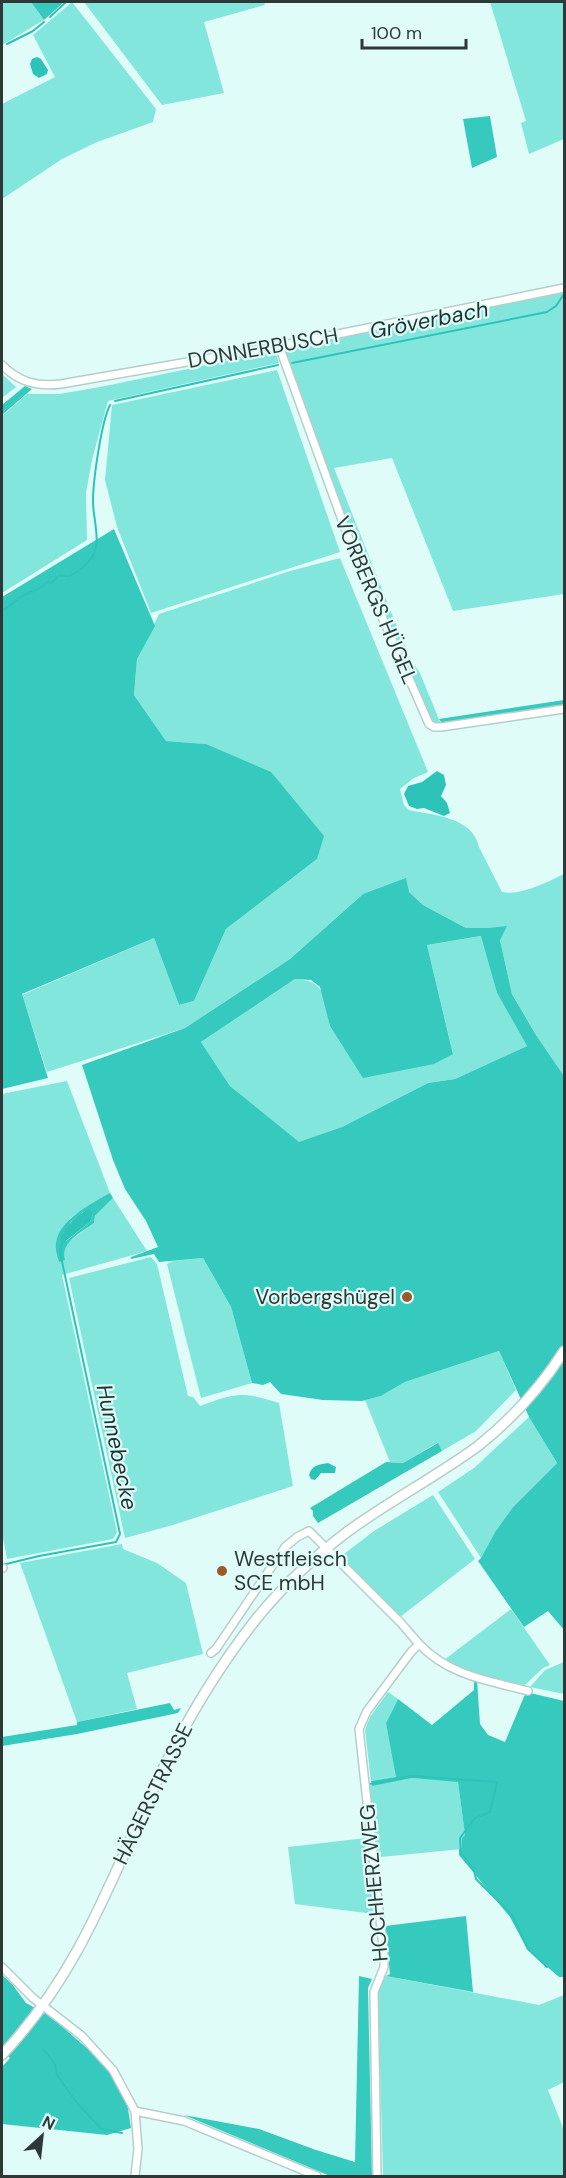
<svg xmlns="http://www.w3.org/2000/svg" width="566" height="2178" viewBox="0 0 566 2178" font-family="'DM Sans',sans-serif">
<rect width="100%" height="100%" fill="#e0fcf8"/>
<g fill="#83e6dd">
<path d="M2,2H31L44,20L2,45Z"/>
<path d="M72,2L156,109L153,122L97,142L62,159L2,199V104L55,77L33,35Z"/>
<path d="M84,2H264L265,5L204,22L224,93L162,105Z"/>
<path d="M490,2H564V139L529,154L521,123L526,121Z"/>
<path d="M564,292V594L453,611L392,458L334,468L391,612L410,658L420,673L440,722H450L561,706L441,725L429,719L356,553L284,349Z"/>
<path d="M275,351L279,363L108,401L92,460L86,493L87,540L2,593V416L27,394H59L100,387Z"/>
<path d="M277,370L340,552L151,613L117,527L105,480L112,405Z"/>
<path d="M2,374L16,387L2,398Z"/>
<path d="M340,558L428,772L414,778L400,789L404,805L409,810C433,815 473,817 479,847L502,892C521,896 547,882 564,874V1076L536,1035L512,994L500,940L489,928H466L423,905L409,892L363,894L290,959L185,1028L47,1072L22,995L154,938L179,1005L194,1001L226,929L317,859L206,744L166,741L134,695L137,659L159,614L290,571Z"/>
<path d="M482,936L497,993L527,1046L455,1079L428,1083L342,1127L299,1143L230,1086L201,1042L295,979C328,981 323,998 330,1026L453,1053L427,945Z"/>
<path d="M67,1081L110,1193L70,1218L64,1254L66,1244L94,1223L95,1216L113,1198L147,1251L62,1275L117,1532L113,1539L7,1559L2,1533V1094Z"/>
<path d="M151,1257L157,1264L188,1396L193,1397L200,1406C236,1393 242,1391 279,1403L293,1486L173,1525L125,1538L69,1278Z"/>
<path d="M203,1258L231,1307L252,1383L201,1398L167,1264L173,1261Z"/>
<path d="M499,1351L516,1390L476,1431L442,1451L437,1443L403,1463L390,1462L365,1400L381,1396L405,1382Z"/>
<path d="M529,1417L557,1463L513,1507L495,1532L481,1558L438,1492L474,1468Z"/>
<path d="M433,1495L475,1559L400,1617L340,1557L374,1531Z"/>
<path d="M122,1544L123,1549L157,1563L186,1583L203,1654L127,1673L137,1709L77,1722L20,1563Z"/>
<path d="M511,1609L550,1665L543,1668L527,1683L525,1685C503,1681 460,1673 444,1660Z"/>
<path d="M564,1662V1694L530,1687L545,1670Z"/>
<path d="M388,1692L398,1699L386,1723L397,1777L371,1781L365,1730L370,1717Z"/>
<path d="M412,1778L458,1781L465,1835L462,1839V1849L381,1857L376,1854L368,1786Z"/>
<path d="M366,1838L374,1914L295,1904L288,1847Z"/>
<path d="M386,1976L539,2005L564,1995V2082L548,2090L564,2130V2176H383L378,1989Z"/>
</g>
<g fill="#36c9be" fill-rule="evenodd">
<path d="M31,2H64L44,20Z"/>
<path d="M490,116L497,157L472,168L463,119Z"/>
<path d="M25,386L32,389L2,415V405Z"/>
<path d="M114,529L155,626L137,659L134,695L166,741L206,744L271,772L324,836L317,859L226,929L194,1001L179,1005L154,938L22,994L48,1078L2,1089V597Z"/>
<path d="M564,700V706L450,722H441L439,719Z"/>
<path d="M406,878L409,892L423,905L466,928H489L507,926L500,940L512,994L536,1035L564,1076V1630L548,1611L524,1627L478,1561L481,1558L495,1532L513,1507L557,1463L529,1417L499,1351L405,1382L381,1396L362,1401L323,1400L281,1394L270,1382L263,1385L252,1383L231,1307L203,1258L159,1262L154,1254L131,1259V1257L158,1247L146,1221L125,1189L113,1160L82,1065L185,1028L290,959L363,894ZM481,936L497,993L527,1046L455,1079L428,1083L342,1127L299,1142L230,1086L201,1042L295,979L311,980L320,987L330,1026L363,1078L434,1064L453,1054L427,945Z"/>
<path d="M110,1193L113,1198L95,1216L94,1223C81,1233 60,1242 65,1260L59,1262C58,1257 55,1250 56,1244C58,1220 91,1204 110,1193ZM83,1212L93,1214L90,1222L65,1242L71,1222Z"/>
<path d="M438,1443L442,1451L318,1523L313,1516V1511L310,1508L386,1462L403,1463Z"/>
<path d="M474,1680H477L480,1724L488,1735L505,1742L526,1692L564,1701V1977H559L527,1949L510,1917L459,1855V1849L462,1848V1838L465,1835L458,1782L412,1778L372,1786L371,1781L396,1777L386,1723L398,1699L432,1725L474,1690Z"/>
<path d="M170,1703L174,1710L181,1708L178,1713L77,1734L2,1746V1737L77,1725V1722Z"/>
<path d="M466,1916L473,1992L386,1976L390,1974L385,1926Z"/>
<path d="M2,1975L12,1984L26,2003L51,2017L112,2070L126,2096L131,2128L107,2135L2,2124V2067L10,2058L2,2052Z"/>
<path d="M359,1976L372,1979L368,1988L372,2176H330L184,2115L259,2129L316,2150L355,2162Z"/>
</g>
<g fill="#2dc3b9">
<path d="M37,57L41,59L48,70L47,74L39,78L33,74L30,64L32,59Z"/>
<path d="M437,771L444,775L446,785L441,796L447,803L450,813L444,816L424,808L417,809L409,806L404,794L408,786L422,782Z"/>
<path d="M90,1209L93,1214L90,1222L62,1244L61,1238C68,1225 76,1214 90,1209Z"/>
<path d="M328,1463L336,1467L335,1473H321L315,1480L311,1479L309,1475C312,1465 318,1465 328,1463Z"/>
</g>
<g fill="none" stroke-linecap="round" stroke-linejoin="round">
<g stroke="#2dc3b9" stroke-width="2">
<path d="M50,17L66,2"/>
<path d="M7,44L33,31L44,22"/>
<path d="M292,363L547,312L556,306L564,294"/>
<path d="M115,401L278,365"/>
<path d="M2,610C9,608 12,604 17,599C27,592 40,591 47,582L52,583L58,576C62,575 68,577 71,575C81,571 93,559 96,548C99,536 93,515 93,502C93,481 101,423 110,405"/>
<path d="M2,1565L39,1556L116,1542L120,1534L60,1252L62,1244"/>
<path d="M370,1784L412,1776L497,1782L490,1812L475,1818L460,1838L461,1853L474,1870L476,1879L512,1915L528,1949L547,1967"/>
<path d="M43,2049L55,2064L57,2075L77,2103L93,2120L102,2129L122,2133"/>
</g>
<g stroke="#b4cecb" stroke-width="10">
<g id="street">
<path d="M279,346L354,553L429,724L434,727H441L564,709"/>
<path d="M2,365C19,382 37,387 61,384L279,346L564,288"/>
<path d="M2,1568H3"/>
<path d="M419,1644C450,1676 487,1680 528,1691"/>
<path d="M211,1653L216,1649L285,1547L297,1537L309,1531L401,1623L419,1644L411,1652L367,1711L359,1729L384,1956V1967L374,1992L377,2176"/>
<path d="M2,1967L33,1998L82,2036L113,2070L135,2111L138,2149L135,2176"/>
<path d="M135,2111L184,2121L317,2176"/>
</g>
</g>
<g stroke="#b4cecb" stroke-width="12">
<path id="secondary" d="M2,2055C76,1976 106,1892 150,1796C179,1733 214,1672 257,1618C283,1586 314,1557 347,1532C389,1501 436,1477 478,1446C512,1419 541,1387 564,1351"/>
</g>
<use href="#street" stroke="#fff" stroke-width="7"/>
<use href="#secondary" stroke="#fff" stroke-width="9"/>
</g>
<g fill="#9c5929" stroke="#e0fcf8" stroke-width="2">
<circle cx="407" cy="1297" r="6"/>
<circle cx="222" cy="1571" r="6"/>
</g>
<g text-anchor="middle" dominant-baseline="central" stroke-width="4.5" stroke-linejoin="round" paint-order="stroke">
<g font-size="21" fill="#2e3837" stroke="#e0fcf8">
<text transform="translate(263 348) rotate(-10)">DONNERBUSCH</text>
<text transform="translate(376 600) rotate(67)">VORBERGS HÜGEL</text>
<text transform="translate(153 1794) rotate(-64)">HÄGERSTRASSE</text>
<text transform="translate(374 1883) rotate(-95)">HOCHHERZWEG</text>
</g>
<g font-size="21" fill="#2e3837" stroke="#e0fcf8" text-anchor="end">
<text x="395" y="1297">Vorbergshügel</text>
<text x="234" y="1559" text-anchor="start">Westfleisch<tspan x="234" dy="24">SCE mbH</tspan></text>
</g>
<g font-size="22" font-style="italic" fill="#1c3331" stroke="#e0fcf8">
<text transform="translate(429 320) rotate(-11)">Gröverbach</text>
<text transform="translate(117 1447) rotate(78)">Hunnebecke</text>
</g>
</g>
<rect width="566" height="2178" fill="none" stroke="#2e3837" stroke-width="6"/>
<g transform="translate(42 2136) rotate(27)" stroke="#e0fcf8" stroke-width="4.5" paint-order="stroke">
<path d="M0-4.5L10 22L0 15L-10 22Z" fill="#2e3837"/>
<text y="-9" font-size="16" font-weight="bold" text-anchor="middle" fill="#2e3837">N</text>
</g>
<path d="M362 39v9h104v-9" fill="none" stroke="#2e3837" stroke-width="3"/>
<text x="371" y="39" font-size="18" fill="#2e3837" stroke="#e0fcf8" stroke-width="4.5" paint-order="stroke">100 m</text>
</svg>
